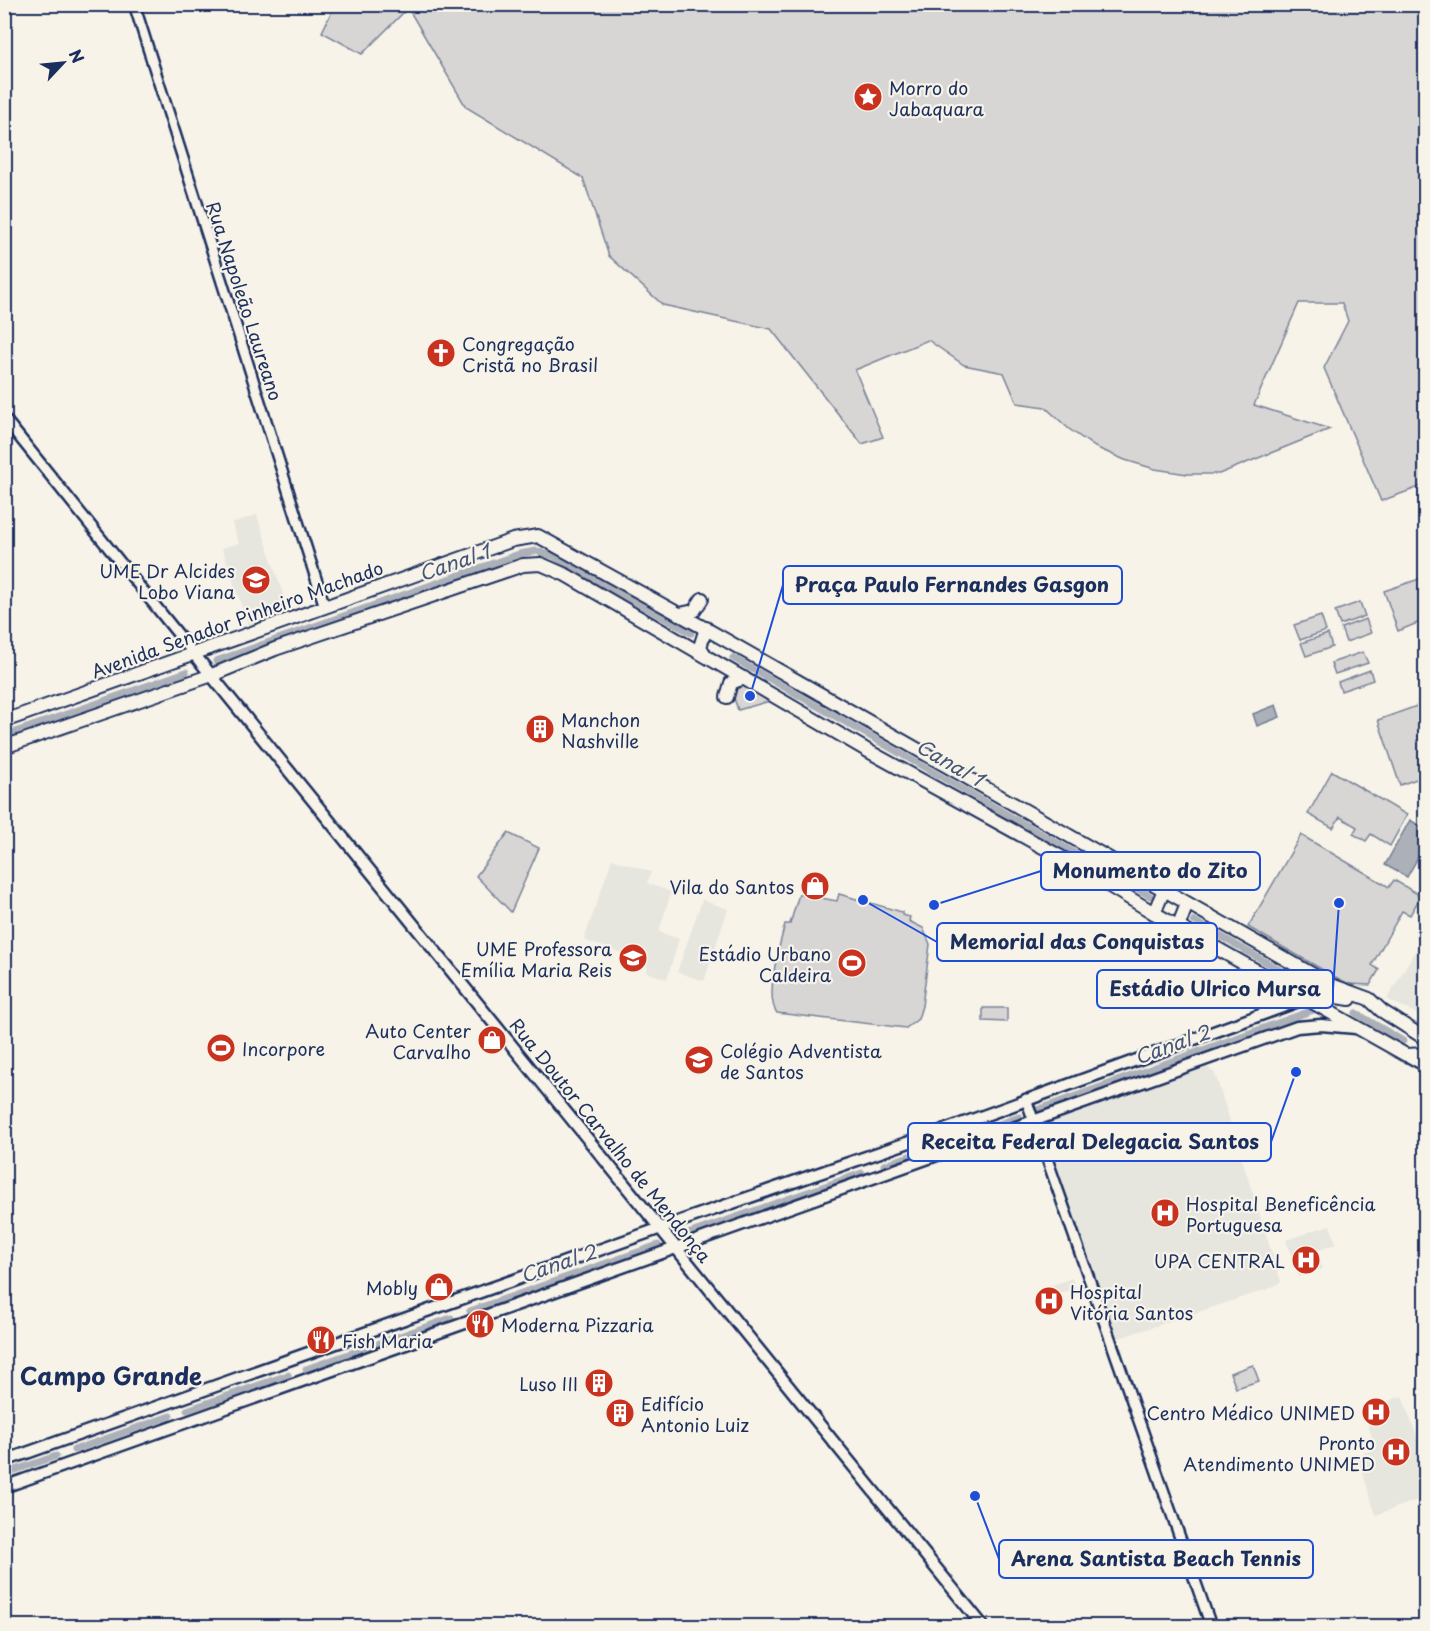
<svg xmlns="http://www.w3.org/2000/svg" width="1430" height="1631" viewBox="0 0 1430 1631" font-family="'Playpen Sans',sans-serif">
<rect width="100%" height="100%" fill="#f7f3e8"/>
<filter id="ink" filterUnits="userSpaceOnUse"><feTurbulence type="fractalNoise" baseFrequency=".0167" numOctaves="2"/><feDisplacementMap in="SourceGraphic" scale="12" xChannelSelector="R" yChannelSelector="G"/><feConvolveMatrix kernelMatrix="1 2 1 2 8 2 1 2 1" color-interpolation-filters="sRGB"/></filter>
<g filter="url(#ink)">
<g fill="#e6e5de">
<path d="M257,515L289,613L248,625L222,548L239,543L232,523Z"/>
<path d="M612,859L651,872L647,883L671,892L659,932L679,939L667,979L646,972L648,967L624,954L584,940Z"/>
<path d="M702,900L728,909L704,981L677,972Z"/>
<path d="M1425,934V1018L1387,999Z"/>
<path d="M1204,1064L1215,1074L1281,1282L1271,1288L1119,1338L1115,1335L1046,1144L1045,1127L1048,1121Z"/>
<path d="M1330,1225L1336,1244L1316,1251L1322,1269L1299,1277L1286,1240Z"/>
<path d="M1072,1278L1076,1288L1058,1294L1063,1307L1043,1314L1034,1292Z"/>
<path d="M1402,1396L1419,1442L1425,1441V1497L1376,1515L1357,1455L1376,1449L1363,1409Z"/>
</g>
<g fill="#d7d6d4" stroke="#798299" stroke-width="1.5">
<path d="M335,5H1425V485L1381,501L1324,368L1348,321L1342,303H1299L1254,405L1330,429L1219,474H1187L1155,469L1125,460L1095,447L1069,429L1045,407L1017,403L1004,373L964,365L928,340L855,370L883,437L862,444L771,329L663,305L609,256L583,178L466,107L408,8L362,54L322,32Z"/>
<path d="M1425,577V620L1398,631L1384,591Z"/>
<path d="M1360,602L1365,616L1340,625L1335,611Z"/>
<path d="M1321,616L1326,631L1300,640L1294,625Z"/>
<path d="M1366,619L1371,633L1346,642L1341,628Z"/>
<path d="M1328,634L1332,647L1306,656L1301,643Z"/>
<path d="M1363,652L1368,663L1335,674L1331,663Z"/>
<path d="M1370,670L1373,680L1341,691L1338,682Z"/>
<path d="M746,683L774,700L738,710L732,692L737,684Z"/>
<path d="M1425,703V776L1400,785L1378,720Z"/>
<path d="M1332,771L1407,815L1390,846L1371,834L1366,841L1353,834L1357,827L1340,817L1333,828L1308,814Z"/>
<path d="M508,833L539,848L511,912L476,876Z"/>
<path d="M1301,835L1389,887L1394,880L1421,896L1410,915L1402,911L1372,965L1379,970L1370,985L1349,984L1339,979L1248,927Z"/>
<path d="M799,894L837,901L839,894L902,912V915L910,917L909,921L923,928L930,944L922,1006L918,1019L906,1028L777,1013C764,997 780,944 785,924H790Z"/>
<path d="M983,1008H1007V1022L983,1021Z"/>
<path d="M1253,1365L1259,1381L1236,1388L1230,1373Z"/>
</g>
<g fill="#acb0b9" stroke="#727c95" stroke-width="1.5">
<path d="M1276,705L1280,717L1257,726L1253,714Z"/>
<path d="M1410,820L1425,829V845L1407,877L1385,865Z"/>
</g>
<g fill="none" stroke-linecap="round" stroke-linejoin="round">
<g stroke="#acb0b9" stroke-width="7">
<path d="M733,658L1150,896"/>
<path d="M216,661L519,554L536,551L553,556L691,633"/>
<path d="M4,736L186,672"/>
<path d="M1194,921L1306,985"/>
<path d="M1356,1013L1403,1041"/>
<path d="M1037,1110L1319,1008"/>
<path d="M884,1165L1019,1117"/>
<path d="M682,1236L862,1173"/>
<path d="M470,1311L658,1245"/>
<path d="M306,1369L451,1318"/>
<path d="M187,1410L288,1375"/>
<path d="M74,1450L170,1416"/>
<path d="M4,1474L56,1456"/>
</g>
<g stroke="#1b2f5e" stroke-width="14">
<g id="tertiary">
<path d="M134,4L325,607"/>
<path d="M4,418L194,654"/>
<path d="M1026,1099L1211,1626"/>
</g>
</g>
<g stroke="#1b2f5e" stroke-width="15">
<g id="secondary">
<path d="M194,654L983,1626"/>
<path d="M1406,1055L1426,1066"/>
<path d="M4,1461L692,1217L950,1128L1307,998"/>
<path d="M4,1487L1297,1027L1321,1025L1356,1028"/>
</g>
</g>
<g stroke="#1b2f5e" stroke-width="16">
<g id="primary">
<path d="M680,614L694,611L702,599"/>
<path d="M705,655L700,647L706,628"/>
<path d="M727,697L731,683L744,678"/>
<path d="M4,721L513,540L538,536L715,634L1331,985L1369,999L1382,1011L1426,1039"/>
<path d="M4,747L212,675L275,649L523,565L541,564L566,575L870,752L1070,862L1154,913L1406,1055L1426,1054"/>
<path d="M1136,875L1149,870L1155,862"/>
<path d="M1154,913L1164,890"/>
<path d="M1178,927L1187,904"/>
<path d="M1307,998L1322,995L1350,999"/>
</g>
</g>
<use href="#tertiary" stroke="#f7f3e8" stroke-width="9"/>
<use href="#secondary" stroke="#f7f3e8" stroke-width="10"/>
<use href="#primary" stroke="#f7f3e8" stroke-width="12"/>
</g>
</g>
<defs>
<g id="sight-disc" transform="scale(1.5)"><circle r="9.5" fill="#c8321e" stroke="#f7f3e8"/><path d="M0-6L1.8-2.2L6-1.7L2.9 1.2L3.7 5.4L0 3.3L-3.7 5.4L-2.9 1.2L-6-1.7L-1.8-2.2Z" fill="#fff"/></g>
<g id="church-disc" transform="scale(1.5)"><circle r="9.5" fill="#c8321e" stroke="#f7f3e8"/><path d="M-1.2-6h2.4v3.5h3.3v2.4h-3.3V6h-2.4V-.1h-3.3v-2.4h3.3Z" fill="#fff"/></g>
<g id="school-disc" transform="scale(1.5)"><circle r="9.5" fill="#c8321e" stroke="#f7f3e8"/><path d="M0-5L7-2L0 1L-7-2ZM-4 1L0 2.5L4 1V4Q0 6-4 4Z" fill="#fff"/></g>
<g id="building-disc" transform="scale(1.5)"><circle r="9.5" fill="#c8321e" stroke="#f7f3e8"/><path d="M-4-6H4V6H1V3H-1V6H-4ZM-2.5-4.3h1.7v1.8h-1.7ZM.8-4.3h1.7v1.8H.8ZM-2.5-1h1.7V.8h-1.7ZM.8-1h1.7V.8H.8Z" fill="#fff"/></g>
<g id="shop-disc" transform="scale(1.5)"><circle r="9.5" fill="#c8321e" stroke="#f7f3e8"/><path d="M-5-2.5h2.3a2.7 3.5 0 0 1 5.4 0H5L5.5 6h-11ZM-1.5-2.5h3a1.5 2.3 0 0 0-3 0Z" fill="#fff"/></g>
<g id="stadium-disc" transform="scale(1.5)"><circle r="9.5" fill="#c8321e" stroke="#f7f3e8"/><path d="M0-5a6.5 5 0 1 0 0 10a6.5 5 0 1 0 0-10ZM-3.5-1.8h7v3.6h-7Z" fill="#fff"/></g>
<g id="hospital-disc" transform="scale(1.5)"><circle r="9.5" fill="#c8321e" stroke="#f7f3e8"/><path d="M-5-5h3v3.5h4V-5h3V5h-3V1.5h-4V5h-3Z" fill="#fff"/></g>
<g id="restaurant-disc" transform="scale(1.5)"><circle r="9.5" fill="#c8321e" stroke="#f7f3e8"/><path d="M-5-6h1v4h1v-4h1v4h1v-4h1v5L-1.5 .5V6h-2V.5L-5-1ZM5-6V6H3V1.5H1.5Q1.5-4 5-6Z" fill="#fff"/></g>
</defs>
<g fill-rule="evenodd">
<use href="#sight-disc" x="868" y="97"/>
<use href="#church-disc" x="441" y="353"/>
<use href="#school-disc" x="256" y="580"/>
<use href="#building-disc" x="540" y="729"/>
<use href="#shop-disc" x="815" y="886"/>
<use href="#school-disc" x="633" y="958"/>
<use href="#stadium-disc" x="852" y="963"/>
<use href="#shop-disc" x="492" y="1040"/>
<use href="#stadium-disc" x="221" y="1048"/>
<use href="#school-disc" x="699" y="1060"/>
<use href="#hospital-disc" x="1165" y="1213"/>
<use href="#hospital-disc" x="1306" y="1260"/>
<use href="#shop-disc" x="439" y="1287"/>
<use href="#hospital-disc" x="1049" y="1301"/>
<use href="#restaurant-disc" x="480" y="1324"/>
<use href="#restaurant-disc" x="321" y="1340"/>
<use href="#building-disc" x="599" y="1383"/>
<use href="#hospital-disc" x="1376" y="1412"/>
<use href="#building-disc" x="620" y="1413"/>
<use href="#hospital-disc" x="1396" y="1452"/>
</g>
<g text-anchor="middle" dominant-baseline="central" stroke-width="4.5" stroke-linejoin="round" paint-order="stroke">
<g font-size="18" fill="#1b2f5e" stroke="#f7f3e8" text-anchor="start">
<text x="889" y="87">Morro do<tspan x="889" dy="21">Jabaquara</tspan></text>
<text x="462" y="343">Congregação<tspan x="462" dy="21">Cristã no Brasil</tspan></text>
<text x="235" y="570" text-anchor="end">UME Dr Alcides<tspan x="235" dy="21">Lobo Viana</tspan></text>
<text x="561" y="719">Manchon<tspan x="561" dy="21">Nashville</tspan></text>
<text x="794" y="886" text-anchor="end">Vila do Santos</text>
<text x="612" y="948" text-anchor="end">UME Professora<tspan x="612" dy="21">Emília Maria Reis</tspan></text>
<text x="831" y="953" text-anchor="end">Estádio Urbano<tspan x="831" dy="21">Caldeira</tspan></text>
<text x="471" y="1030" text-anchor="end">Auto Center<tspan x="471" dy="21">Carvalho</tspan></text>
<text x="242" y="1048">Incorpore</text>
<text x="720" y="1050">Colégio Adventista<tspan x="720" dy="21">de Santos</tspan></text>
<text x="1186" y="1203">Hospital Beneficência<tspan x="1186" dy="21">Portuguesa</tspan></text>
<text x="1285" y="1260" text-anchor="end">UPA CENTRAL</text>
<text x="418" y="1287" text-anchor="end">Mobly</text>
<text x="1070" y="1291">Hospital<tspan x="1070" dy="21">Vitória Santos</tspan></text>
<text x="501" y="1324">Moderna Pizzaria</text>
<text x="342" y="1340">Fish Maria</text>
<text x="578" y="1383" text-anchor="end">Luso III</text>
<text x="641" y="1403">Edifício<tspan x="641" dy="21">Antonio Luiz</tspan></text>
<text x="1355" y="1412" text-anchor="end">Centro Médico UNIMED</text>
<text x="1375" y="1442" text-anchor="end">Pronto<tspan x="1375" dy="21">Atendimento UNIMED</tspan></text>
</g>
<g font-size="18" fill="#1b2f5e" stroke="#f7f3e8">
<text transform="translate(245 301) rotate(72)">Rua Napoleão Laureano</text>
<text transform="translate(237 619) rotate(-20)">Avenida Senador Pinheiro Machado</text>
<text transform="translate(611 1140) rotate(51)">Rua Doutor Carvalho de Mendonça</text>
</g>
<g font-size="20" font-style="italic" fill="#465679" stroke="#f7f3e8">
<text transform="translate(454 562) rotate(-19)">Canal 1</text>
<text transform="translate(950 762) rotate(30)">Canal 1</text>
<text transform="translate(1172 1044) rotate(-20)">Canal 2</text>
<text transform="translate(558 1263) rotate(-19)">Canal 2</text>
</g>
<g font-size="24" font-weight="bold" fill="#1b2f5e" stroke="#f7f3e8">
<text x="111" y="1375">Campo Grande</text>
</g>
</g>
<path fill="none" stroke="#1d4ed8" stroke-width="2" d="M750 696L783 585M934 905L1041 871M863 900L937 942M1339 903L1333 989M1296 1072L1271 1142M975 1496L999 1559"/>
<g fill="#1d4ed8" stroke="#f7f3e8" stroke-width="2">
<circle cx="750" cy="696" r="6"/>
<circle cx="934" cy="905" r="6"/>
<circle cx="863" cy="900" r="6"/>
<circle cx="1339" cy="903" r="6"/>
<circle cx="1296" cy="1072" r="6"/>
<circle cx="975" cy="1496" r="6"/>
</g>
<g fill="#f7f3e8" stroke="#1d4ed8" stroke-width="2">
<rect x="783" y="566" width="339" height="38" rx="6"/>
<rect x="1041" y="852" width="219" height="38" rx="6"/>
<rect x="937" y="923" width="280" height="38" rx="6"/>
<rect x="1097" y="970" width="236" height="38" rx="6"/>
<rect x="908" y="1123" width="363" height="38" rx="6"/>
<rect x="999" y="1540" width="314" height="38" rx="6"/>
</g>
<g font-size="20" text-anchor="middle" font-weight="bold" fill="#1b2f5e">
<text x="952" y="592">Praça Paulo Fernandes Gasgon</text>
<text x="1150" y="878">Monumento do Zito</text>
<text x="1077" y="949">Memorial das Conquistas</text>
<text x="1215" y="996">Estádio Ulrico Mursa</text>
<text x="1090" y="1149">Receita Federal Delegacia Santos</text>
<text x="1156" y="1566">Arena Santista Beach Tennis</text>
</g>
<rect width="1430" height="1631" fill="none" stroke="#f7f3e8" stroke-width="24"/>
<rect x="12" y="12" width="1406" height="1607" fill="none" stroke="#1b2f5e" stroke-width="2" filter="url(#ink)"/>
<g transform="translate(63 63) rotate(64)" stroke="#f7f3e8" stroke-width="4.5" paint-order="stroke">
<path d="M0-4.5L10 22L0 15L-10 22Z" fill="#1b2f5e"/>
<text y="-9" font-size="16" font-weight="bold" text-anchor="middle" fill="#1b2f5e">N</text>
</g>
</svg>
